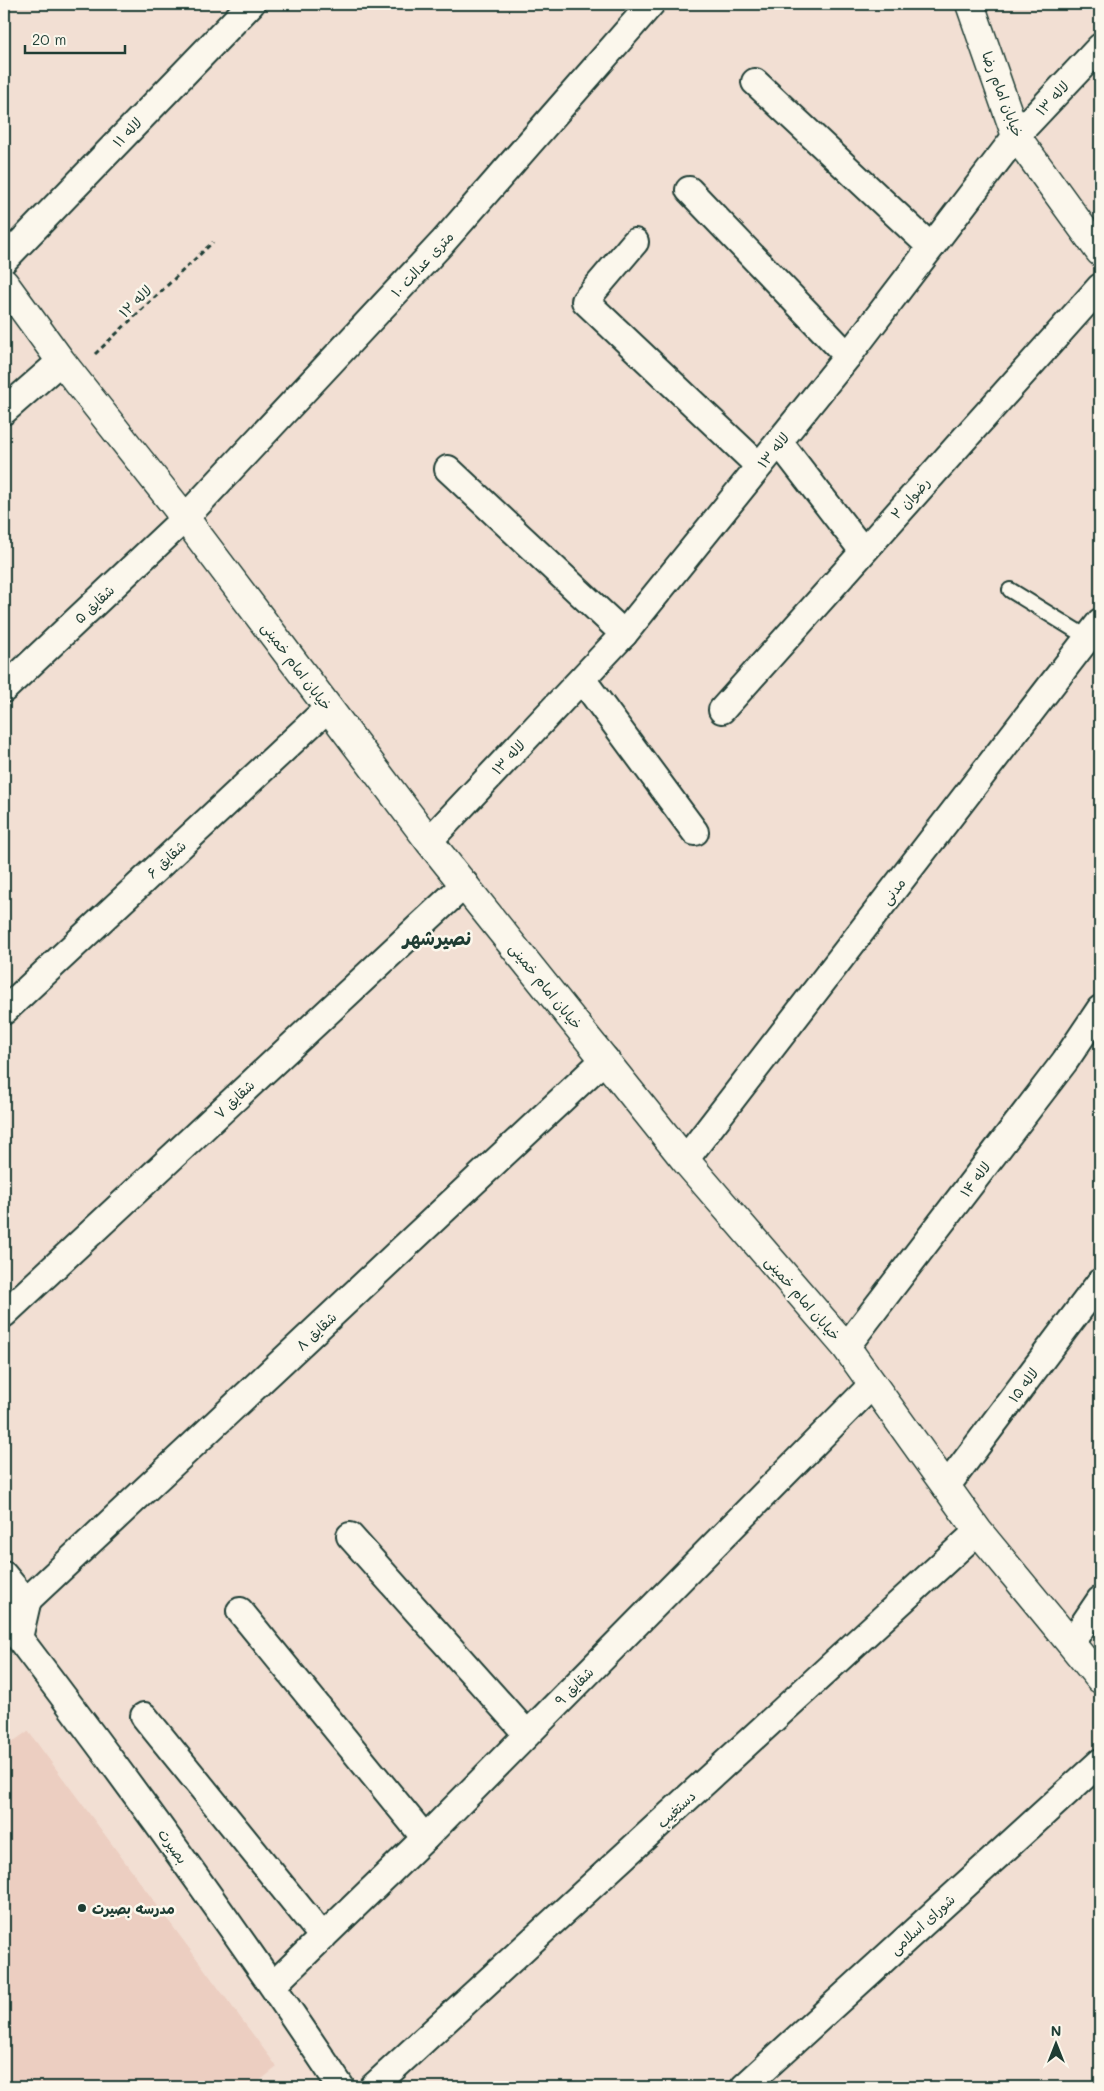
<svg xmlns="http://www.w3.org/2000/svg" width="1104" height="2091" viewBox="0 0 1104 2091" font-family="Mali,'Playpen Sans Arabic',sans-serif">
<rect width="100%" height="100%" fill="#f2dfd3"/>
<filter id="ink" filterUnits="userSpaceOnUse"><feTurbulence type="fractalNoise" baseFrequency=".02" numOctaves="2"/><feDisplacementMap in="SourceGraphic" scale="10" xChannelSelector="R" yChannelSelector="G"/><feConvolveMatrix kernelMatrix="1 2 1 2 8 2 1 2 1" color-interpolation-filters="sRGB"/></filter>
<g filter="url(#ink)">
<path fill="#eccec1" d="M28,1731L277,2067L252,2087H4V1748Z"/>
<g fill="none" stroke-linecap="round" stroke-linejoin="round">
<g stroke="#1f3d34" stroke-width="18">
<path id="service" d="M1010,590L1088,638"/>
</g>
<g stroke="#1f3d34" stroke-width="30">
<g id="minor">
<path d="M755,82L931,247"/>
<path d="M689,190L848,356"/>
<path d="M635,242L585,301L759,466"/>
<path d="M4,260L251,4"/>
<path d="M4,411L61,361"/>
<path d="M779,442L863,551"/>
<path d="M448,469L624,634"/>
<path d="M582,679L695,832"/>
<path d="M4,689L185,518L442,243L651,4"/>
<path d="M722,710L1100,287"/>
<path d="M429,841L624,634L848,356L1016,136L1100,47"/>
<path d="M4,1011L328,708"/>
<path d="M685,1160L1100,622"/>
<path d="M4,1314L465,884"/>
<path d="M846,1347L1065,1061L1100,1009"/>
<path d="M946,1487L1100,1282"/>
<path d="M350,1536L527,1734"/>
<path d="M4,1575L27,1603"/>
<path d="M27,1603L19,1638C131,1785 239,1934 341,2087"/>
<path d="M240,1611L425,1838"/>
<path d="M4,1622L605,1059"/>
<path d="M1071,1643L1100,1600"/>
<path d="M144,1716L323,1937"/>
<path d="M273,1985L425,1838L873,1384"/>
<path d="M373,2087L978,1531"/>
<path d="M744,2087L1100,1762"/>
</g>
</g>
<g stroke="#1f3d34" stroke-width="31">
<path id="tertiary" d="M970,4L1016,136L1100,252"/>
</g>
<g stroke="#1f3d34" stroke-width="31">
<path id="secondary" d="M4,283L61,361L185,518L429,841L685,1160L846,1347L978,1531L1100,1679"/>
</g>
<path stroke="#1f3d34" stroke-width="3" stroke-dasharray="5 4" stroke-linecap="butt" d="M95,354L213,242"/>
<use href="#service" stroke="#fbf7ec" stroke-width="14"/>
<use href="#minor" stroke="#fbf7ec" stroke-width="26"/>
<use href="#tertiary" stroke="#fbf7ec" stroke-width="28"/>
<use href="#secondary" stroke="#fbf7ec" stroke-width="28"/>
</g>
</g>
<circle fill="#1f3d34" stroke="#fbf7ec" stroke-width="2" cx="82" cy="1908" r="5"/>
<g text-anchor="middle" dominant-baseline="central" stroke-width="5" stroke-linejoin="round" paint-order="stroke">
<g font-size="14" fill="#1f3d34" stroke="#fbf7ec">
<text transform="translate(1003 94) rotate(69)">خیابان امام رضا</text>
<text transform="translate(1052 98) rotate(-47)">لاله ۱۳</text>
<text transform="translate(127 132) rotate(-46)">لاله ۱۱</text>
<text transform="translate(422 264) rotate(-47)">۱۰ متری عدالت</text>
<text transform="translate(135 301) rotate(-44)">لاله ۱۲</text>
<text transform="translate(773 450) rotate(-51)">لاله ۱۳</text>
<text transform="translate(910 498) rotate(-48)">رضوان ۲</text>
<text transform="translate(94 604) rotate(-43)">شقایق ۵</text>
<text transform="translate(297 666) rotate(53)">خیابان امام خمینی</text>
<text transform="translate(508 757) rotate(-47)">لاله ۱۳</text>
<text transform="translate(166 859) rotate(-43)">شقایق ۶</text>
<text transform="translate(893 891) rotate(-52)">مدنی</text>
<text transform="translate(546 986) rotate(51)">خیابان امام خمینی</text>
<text transform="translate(234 1099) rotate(-43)">شقایق ۷</text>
<text transform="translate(975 1179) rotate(-53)">لاله ۱۴</text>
<text transform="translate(803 1298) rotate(49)">خیابان امام خمینی</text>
<text transform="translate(316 1331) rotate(-43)">شقایق ۸</text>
<text transform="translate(1023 1385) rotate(-53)">لاله ۱۵</text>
<text transform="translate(574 1686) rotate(-45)">شقایق ۹</text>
<text transform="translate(676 1809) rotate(-43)">دستغیب</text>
<text transform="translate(173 1846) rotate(54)">بصیرت</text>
<text transform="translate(922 1924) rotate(-42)">شورای اسلامی</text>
</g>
<g font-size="14" font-weight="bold" fill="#1f3d34" stroke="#fbf7ec" text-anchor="start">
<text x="92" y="1908">مدرسه بصیرت</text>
</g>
<g font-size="19" font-weight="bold" fill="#1f3d34" stroke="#fbf7ec">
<text x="437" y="937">نصیرشهر</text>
</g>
</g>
<rect width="1104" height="2091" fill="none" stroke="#fbf7ec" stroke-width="20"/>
<rect x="10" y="10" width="1084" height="2071" fill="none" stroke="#1f3d34" stroke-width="2" filter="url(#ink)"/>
<g transform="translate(1056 2044)" stroke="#fbf7ec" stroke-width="4" paint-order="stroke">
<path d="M0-4L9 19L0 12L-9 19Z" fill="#1f3d34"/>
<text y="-8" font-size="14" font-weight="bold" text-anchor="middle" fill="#1f3d34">N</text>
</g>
<path d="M25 45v8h100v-8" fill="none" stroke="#1f3d34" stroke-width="2.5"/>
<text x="32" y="45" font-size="15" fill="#1f3d34" stroke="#fbf7ec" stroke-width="4" paint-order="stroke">20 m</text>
</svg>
